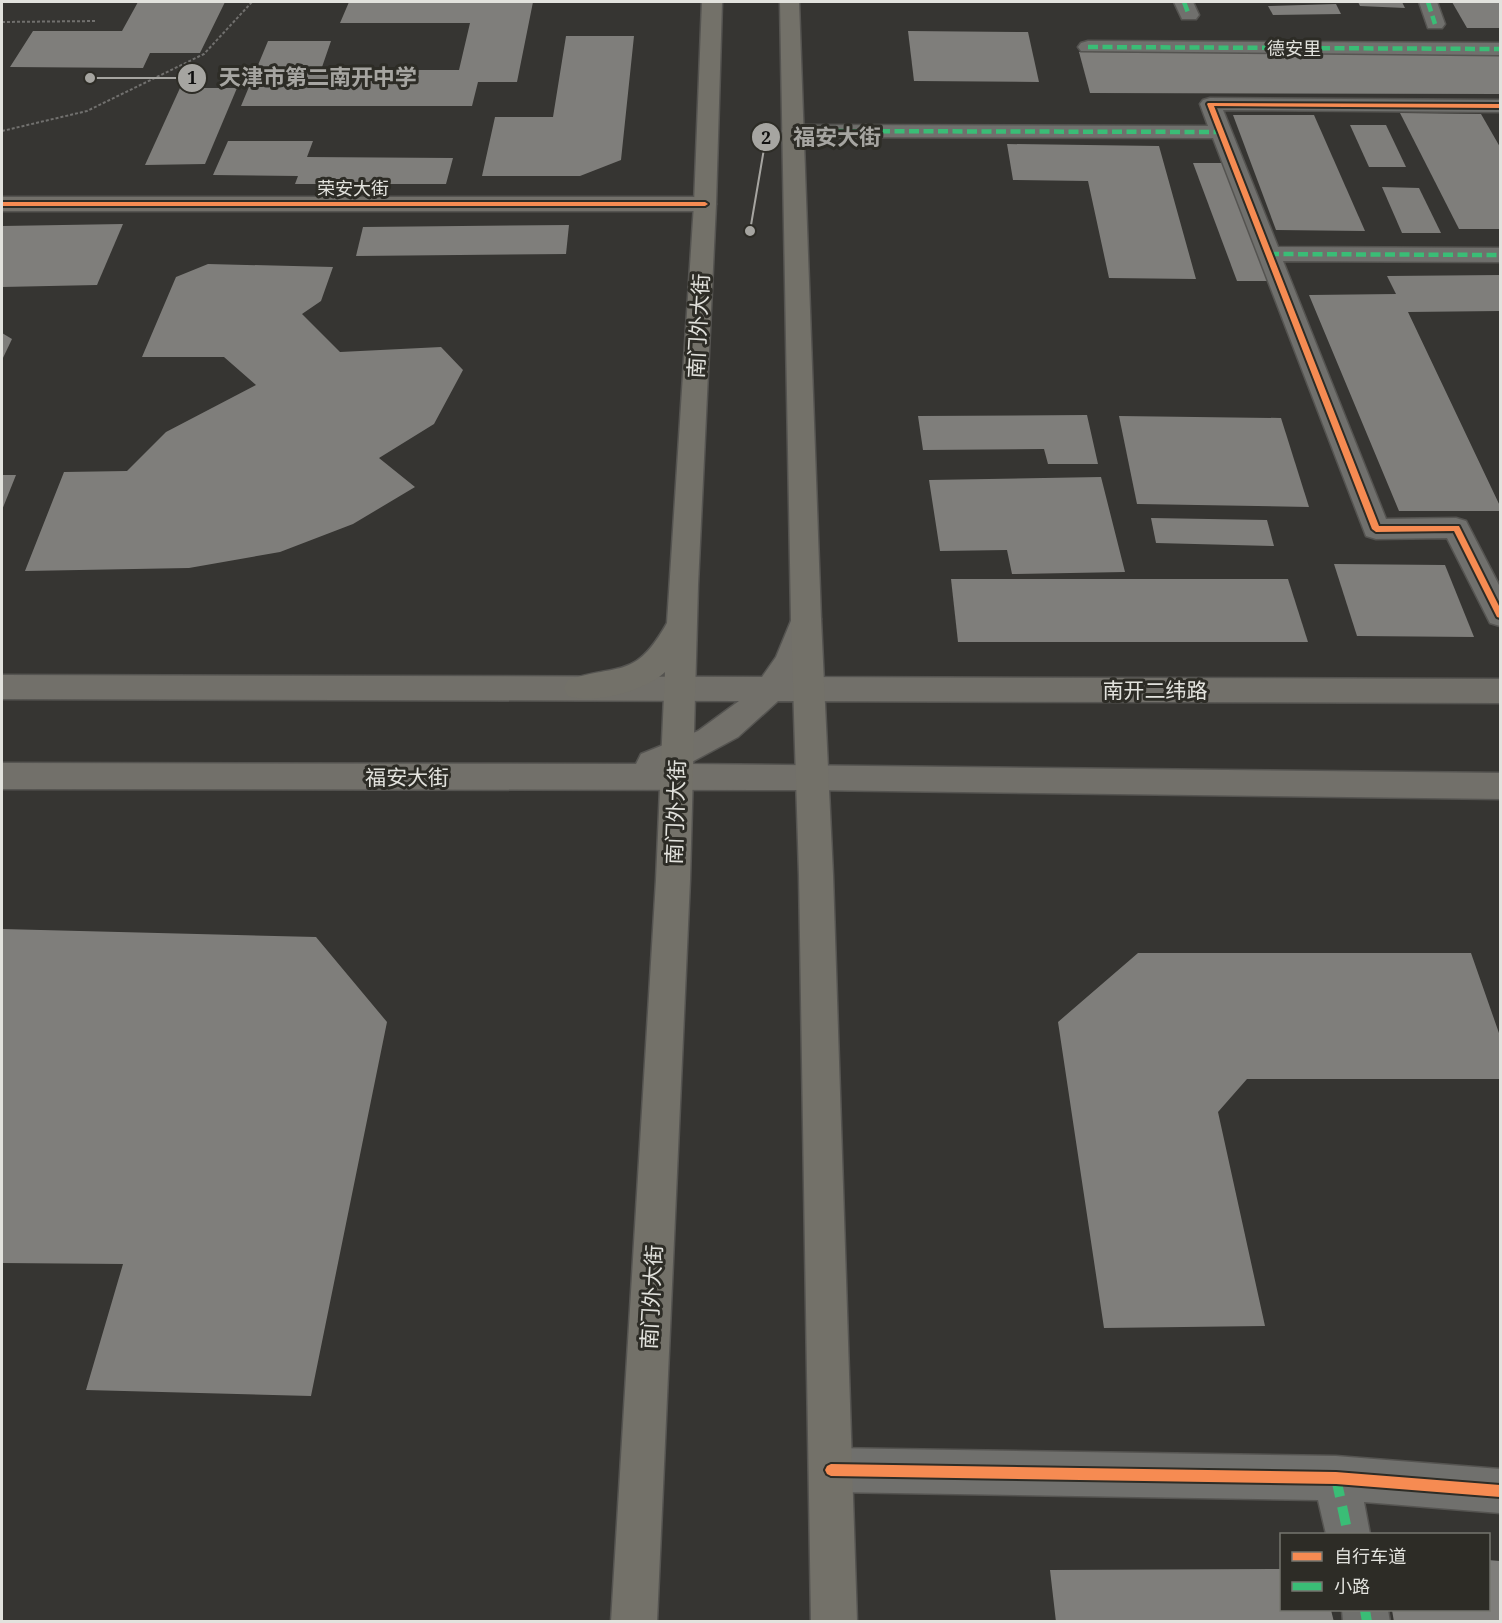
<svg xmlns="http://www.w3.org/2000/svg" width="1502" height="1623" viewBox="0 0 1502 1623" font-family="'Noto Serif','Noto Sans SC',serif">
<rect width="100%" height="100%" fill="#363532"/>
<g fill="#7f7e7b">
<path d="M138,2H225L200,53H150L143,68L10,67L33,31H122Z"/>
<path d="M349,2H533L517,82H478L472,106H241L268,41H331L321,70H459L470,23H340Z"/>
<path d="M1358,2H1402L1405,8L1360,6Z"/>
<path d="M1452,2H1500V28H1467Z"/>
<path d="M1336,4L1341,14L1273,15L1268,6Z"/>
<path d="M908,31L1028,32L1039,82L914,81Z"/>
<path d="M566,36H634L621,160L580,176H482L495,117H553Z"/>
<path d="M1079,52L1500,53V94L1090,93Z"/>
<path d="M180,88H237L205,164L145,165Z"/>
<path d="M1400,113L1481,114L1500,147V229H1459Z"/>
<path d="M1233,115H1314L1365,231L1276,230Z"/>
<path d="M1350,125H1386L1406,167H1369Z"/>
<path d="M228,141H313L307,157L453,158L446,184H295L298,176L213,175Z"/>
<path d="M1007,144L1159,146L1196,279L1109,278L1088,181L1013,180Z"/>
<path d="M1193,163H1229L1277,281H1237Z"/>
<path d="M1382,187L1419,188L1441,233H1402Z"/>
<path d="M123,224L97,285L2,287V226Z"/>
<path d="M569,225L566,254L356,256L363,227Z"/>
<path d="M208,264L333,267L321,301L302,314L340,352L441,347L463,370L434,424L379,458L415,487L353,524L280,552L189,568L25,571L64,472L127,471L166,432L256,385L224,357H142L176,277Z"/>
<path d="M1500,275V311L1408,312L1500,506V511H1399L1309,295L1396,294L1387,276Z"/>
<path d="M2,333L12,339L2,360Z"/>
<path d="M1087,415L1098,464H1048L1044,449L923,450L918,416Z"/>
<path d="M1119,416L1281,418L1309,507L1137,504Z"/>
<path d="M2,475H16L2,510Z"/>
<path d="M1101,477L1125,572L1012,574L1007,550L940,551L929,480Z"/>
<path d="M1151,518L1267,520L1274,546L1156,543Z"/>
<path d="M1334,564L1445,565L1474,637L1357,636Z"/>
<path d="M951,579H1288L1308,642H958Z"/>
<path d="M2,929L316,937L387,1022L311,1396L86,1390L123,1264L2,1263Z"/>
<path d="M1138,953H1471L1500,1036V1079H1247L1218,1112L1265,1326L1104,1328L1058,1022Z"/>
<path d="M1488,1560L1500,1561V1622H1394L1392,1610H1488Z"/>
<path d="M1282,1569V1610H1331L1334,1622H1056L1050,1570Z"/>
</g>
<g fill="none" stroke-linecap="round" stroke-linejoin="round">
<g stroke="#555451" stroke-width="3">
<g id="street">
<path d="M1174,2H1193L1199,15L1196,19H1182Z"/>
<path d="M1419,2H1437L1445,24L1442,28H1428Z"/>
<path d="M1088,41L1500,43V55L1081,51L1078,47L1081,43Z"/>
<path d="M1210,98L1500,100V112L1223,110L1278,247L1500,248V262L1283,261L1386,519L1456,518L1466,521L1500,587V626L1490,623L1447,538L1376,539L1366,536L1213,138L793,137L785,136L782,131L785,126L793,125L1208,126L1200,104L1203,100Z"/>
<path d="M831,1448L1336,1456L1500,1469V1513L1364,1502L1370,1534H1326L1318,1500L831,1492L815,1486L809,1470L815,1454Z"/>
<path d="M1342,1610H1388L1390,1622H1343Z"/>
</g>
</g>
<g stroke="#555451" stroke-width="3">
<g id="secondary">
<path d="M2,197H705L713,199L716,204L713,209L705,211H2Z"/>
<path d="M806,608L817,611L821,619L809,651L795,677L1500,679V703L778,701L738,737L688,764L1500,773V799L812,790L2,789V763L636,764L641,754L698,731L739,701L2,699V675L762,677L776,657L795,611Z"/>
</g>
</g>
<g stroke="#555451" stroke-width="3">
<g id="primary">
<path d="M702,2H722L716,204L698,585L690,880L657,1622H611L656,880L665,672C645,691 594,705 568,696L564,688L568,680C620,663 635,680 667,623L694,204Z"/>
<path d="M780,2H799L821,619L833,875L857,1622H811L799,875L791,619Z"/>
</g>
</g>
<g stroke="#71706e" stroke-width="2" stroke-dasharray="3 2" stroke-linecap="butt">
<path d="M2,22L97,21"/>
<path d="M2,131L87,111L204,54L252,2"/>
</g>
<use href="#street" fill="#70706d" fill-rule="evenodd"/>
<use href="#secondary" fill="#72706a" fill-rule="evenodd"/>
<use href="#primary" fill="#737169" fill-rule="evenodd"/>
<g stroke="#3abd76" stroke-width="4.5" stroke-dasharray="10 4.5" stroke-linecap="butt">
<path d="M1184,2L1189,15"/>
<path d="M1428,2L1435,24"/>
<path d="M1088,47L1500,49"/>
<path d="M793,131L1221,132"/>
<path d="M1269,254L1500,255"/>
</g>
<g stroke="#3abd76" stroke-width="10" stroke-dasharray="19 10" stroke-linecap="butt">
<path d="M1336,1478L1348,1534"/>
<path d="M1365,1610L1367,1622"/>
</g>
<g stroke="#2d2c26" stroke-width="4">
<g id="cycleway">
<path d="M1208,103L1500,104V108L1214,106L1379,526H1459L1500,608V618L1497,617L1454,531L1376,532L1372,529L1207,104Z"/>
<path d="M2,202H705L708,204L705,206H2Z"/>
<path d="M831,1464L1336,1472L1500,1485V1497L1336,1484L831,1476L827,1474L825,1470L827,1466Z"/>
</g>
</g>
<use href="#cycleway" fill="#f68b52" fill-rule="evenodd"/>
</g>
<g text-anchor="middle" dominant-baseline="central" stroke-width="6" stroke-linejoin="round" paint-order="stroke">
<g font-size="18" fill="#e2e2dd" stroke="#2d2c26">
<text x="1294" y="48">德安里</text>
<text x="353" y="188">荣安大街</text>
</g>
<g font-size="21" fill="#e2e2dd" stroke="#2d2c26">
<text transform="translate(698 326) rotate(-87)">南门外大街</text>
<text x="1155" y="690">南开二纬路</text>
<text x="407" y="777">福安大街</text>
<text transform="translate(675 812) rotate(-88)">南门外大街</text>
<text transform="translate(651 1297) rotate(-87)">南门外大街</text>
</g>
</g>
<path fill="none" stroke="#a6a5a1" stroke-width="2" d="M90 78L192 78M750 231L766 137"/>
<g fill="#a6a5a1" stroke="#2d2c26" stroke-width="2">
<circle cx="90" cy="78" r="6"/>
<circle cx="750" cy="231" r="6"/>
<circle cx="192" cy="78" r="15"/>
<circle cx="766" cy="137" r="15"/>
</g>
<g font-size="18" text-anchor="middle" font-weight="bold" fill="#111">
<text x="192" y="84">1</text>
<text x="766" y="144">2</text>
</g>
<g font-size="22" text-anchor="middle" font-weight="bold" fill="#a6a5a1" stroke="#2d2c26" stroke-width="6" stroke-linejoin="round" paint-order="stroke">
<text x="318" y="85">天津市第二南开中学</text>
<text x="837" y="145">福安大街</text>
</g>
<rect width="1502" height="1623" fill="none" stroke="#e2e2dd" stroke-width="6"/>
<rect x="1280" y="1533" width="210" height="78" fill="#2d2c26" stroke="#75756f" stroke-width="1.5"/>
<rect x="1292" y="1552" width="30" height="9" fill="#f68b52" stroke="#75756f" stroke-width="1.5"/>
<text x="1334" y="1563" font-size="18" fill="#e2e2dd">自行车道</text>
<rect x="1292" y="1582" width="30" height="9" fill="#3abd76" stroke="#75756f" stroke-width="1.5"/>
<text x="1334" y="1593" font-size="18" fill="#e2e2dd">小路</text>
</svg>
